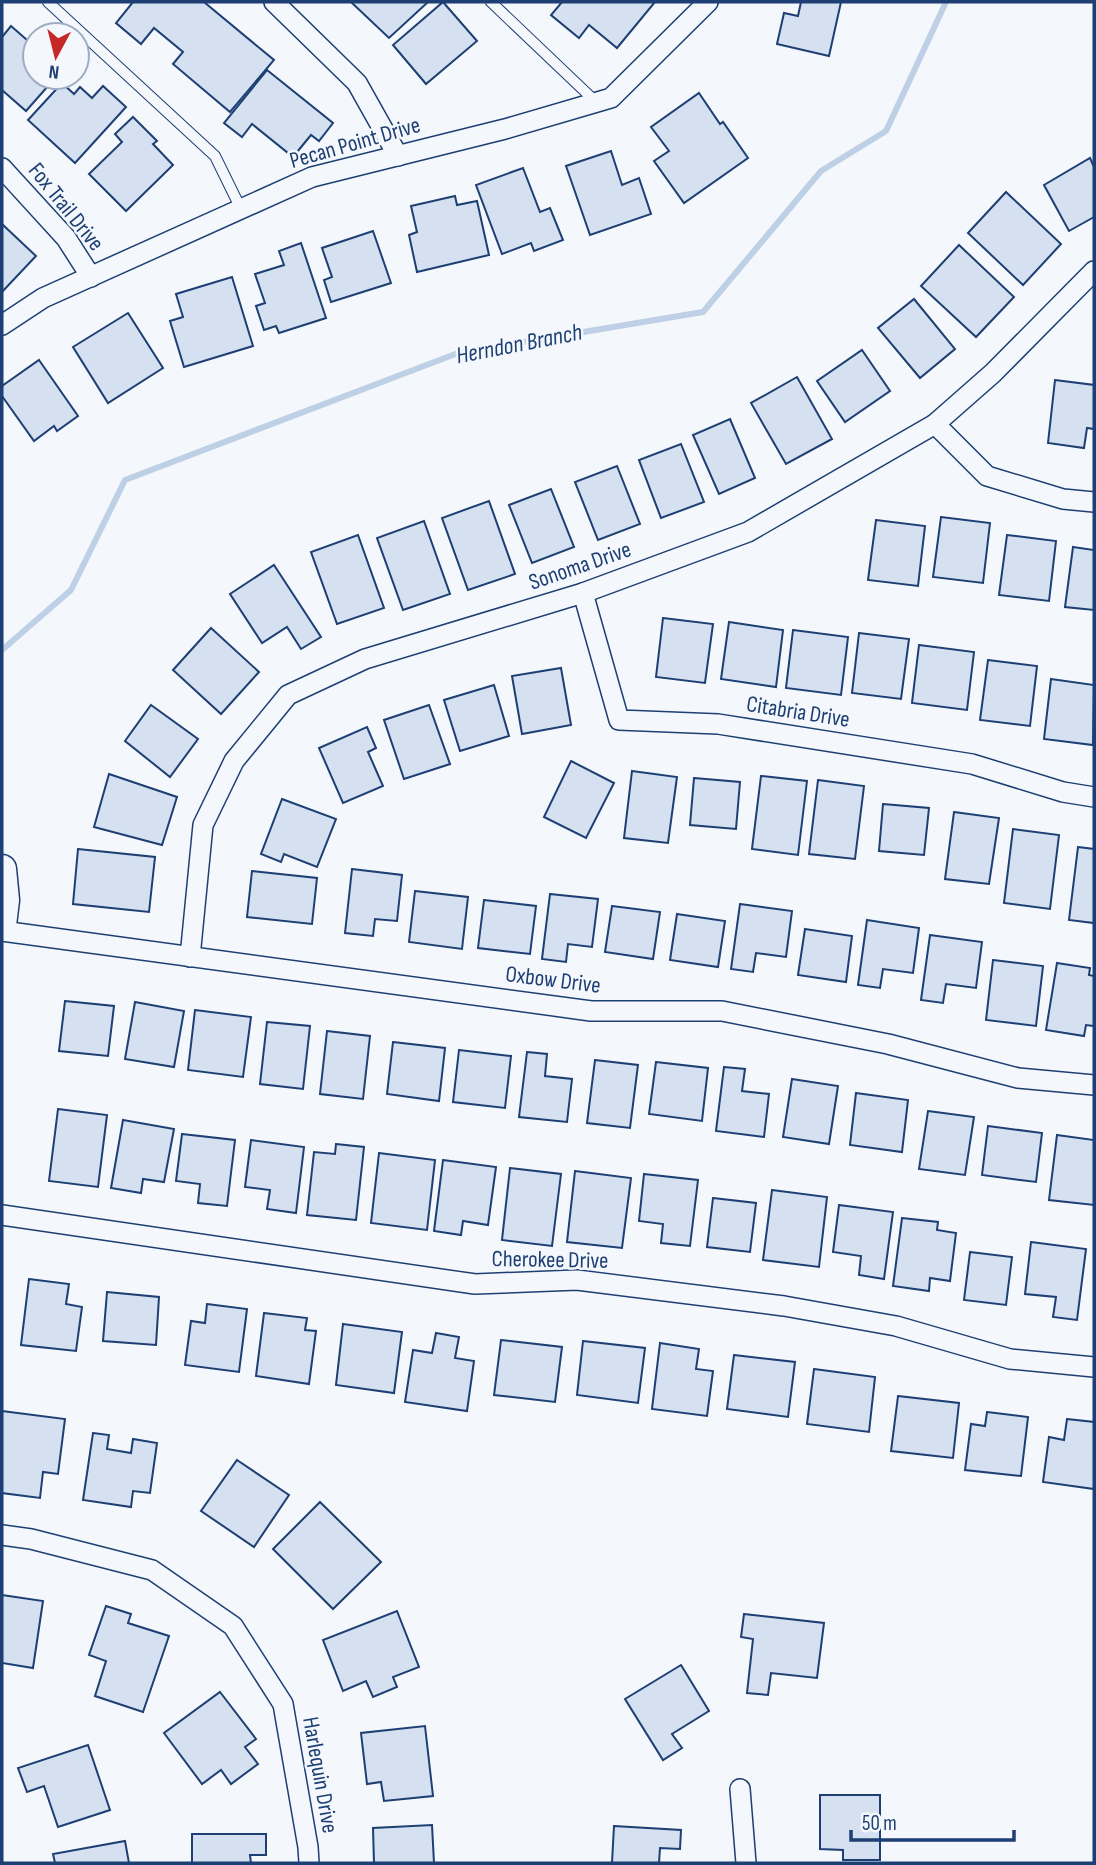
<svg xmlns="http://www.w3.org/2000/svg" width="1096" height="1865" viewBox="0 0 1096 1865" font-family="'Sofia Sans Condensed',sans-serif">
<rect width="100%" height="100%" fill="#f4f7fb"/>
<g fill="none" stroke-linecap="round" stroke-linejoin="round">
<path stroke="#bed0e5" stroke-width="6" d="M2,650L71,590L125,480L458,353L703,312L821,171L886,131L946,2"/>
</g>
<g fill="#d5e0f0" stroke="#1d3f73" stroke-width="2">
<path d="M133,2H204L274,60L230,112L173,64L183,52L154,28L141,44L116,23Z"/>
<path d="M351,2H428L389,38Z"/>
<path d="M443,2L477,41L426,84L393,45Z"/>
<path d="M562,2H655L617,48L589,25L579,38L551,15Z"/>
<path d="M801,2H841L829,56L777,44L784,13L798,16Z"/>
<path d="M11,26L35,47V77H56L26,111L2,90V37Z"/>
<path d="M267,70L333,123L319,141L311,135L293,157L252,124L242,137L224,123Z"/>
<path d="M62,83L74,94L80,87L92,98L103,86L126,107L75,163L28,120Z"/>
<path d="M699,93L720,124L723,122L748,158L684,203L654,161L669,151L651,127Z"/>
<path d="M133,117L157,141L153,144L173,165L126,211L89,174L122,142L115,134Z"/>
<path d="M611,151L622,185L639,178L651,214L590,235L566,166Z"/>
<path d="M1090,158L1094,167V217L1069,231L1044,185Z"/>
<path d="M523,168L540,212L550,208L563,240L534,251L531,243L502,254L476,185Z"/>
<path d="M1006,192L1061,244L1023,285L968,233Z"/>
<path d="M455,196L457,205L477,201L489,255L417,272L409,235L417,232L411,206Z"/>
<path d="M2,224L36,256L2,292Z"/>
<path d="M373,231L391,283L331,302L324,280L332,277L322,248Z"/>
<path d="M301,243L326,318L279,333L276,326L264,330L256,306L265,303L255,274L284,265L279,251Z"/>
<path d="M959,245L1014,297L976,337L921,286Z"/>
<path d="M232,277L253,346L184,367L170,321L183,317L176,294Z"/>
<path d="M914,299L955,349L920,378L878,328Z"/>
<path d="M128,313L163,368L108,403L73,347Z"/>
<path d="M862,350L890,391L845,422L817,381Z"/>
<path d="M39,360L78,416L57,431L54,426L34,441L2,396V386Z"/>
<path d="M797,377L832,439L786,464L751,403Z"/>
<path d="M1055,380L1094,385V429L1087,428L1084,448L1048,443Z"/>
<path d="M730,419L755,478L719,494L693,435Z"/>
<path d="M681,444L704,502L661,518L639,460Z"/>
<path d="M617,466L640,524L598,540L575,482Z"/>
<path d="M551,489L574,547L532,563L509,505Z"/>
<path d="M489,501L515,574L468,590L442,518Z"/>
<path d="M941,517L990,523L983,583L933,577Z"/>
<path d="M876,520L925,526L918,586L868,580Z"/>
<path d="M424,521L450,594L403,610L377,538Z"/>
<path d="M358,535L384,608L337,624L311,552Z"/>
<path d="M1007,535L1056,541L1049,601L999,595Z"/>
<path d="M1073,547L1094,550V610L1065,607Z"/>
<path d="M274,565L321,637L301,649L287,627L262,643L230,594Z"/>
<path d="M663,618L713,624L705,683L656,677Z"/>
<path d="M729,622L783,630L776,687L721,679Z"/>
<path d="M211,628L259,672L221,714L173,670Z"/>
<path d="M793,630L848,637L841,695L786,688Z"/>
<path d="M859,633L909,639L901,699L852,693Z"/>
<path d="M919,645L974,652L967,710L912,703Z"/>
<path d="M988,660L1037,666L1030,726L980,720Z"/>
<path d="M561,668L571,725L522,734L512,676Z"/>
<path d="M1051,679L1094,685L1093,745L1044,739Z"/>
<path d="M494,685L509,736L460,751L444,700Z"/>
<path d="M151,705L198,739L170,777L125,741Z"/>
<path d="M429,705L450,764L404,779L384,720Z"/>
<path d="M367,727L376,748L368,752L383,786L343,803L319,748Z"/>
<path d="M571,761L614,783L586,838L544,817Z"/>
<path d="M632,771L677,777L668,843L624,838Z"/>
<path d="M109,774L177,797L162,845L94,827Z"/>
<path d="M761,776L807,781L798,855L752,849Z"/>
<path d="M694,778L740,782L736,829L690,825Z"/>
<path d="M818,780L864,786L855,859L809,854Z"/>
<path d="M282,799L336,819L317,867L284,854L281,862L261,854Z"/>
<path d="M883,804L929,808L924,855L879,851Z"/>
<path d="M954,812L999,818L989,884L945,879Z"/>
<path d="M1013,829L1059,835L1050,909L1004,903Z"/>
<path d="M1078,847L1094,849V923L1069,920Z"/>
<path d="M78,849L155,857L149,912L73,904Z"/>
<path d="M352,869L402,875L397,921L375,919L373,936L345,933Z"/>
<path d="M252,871L317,878L312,924L247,917Z"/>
<path d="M415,891L468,897L462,949L409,942Z"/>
<path d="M550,894L598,899L592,947L568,944L566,962L542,959Z"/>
<path d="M484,900L536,906L530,954L478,948Z"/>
<path d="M740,904L792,911L786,957L756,953L753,972L731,969Z"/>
<path d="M612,906L660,912L653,959L605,952Z"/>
<path d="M677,914L725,921L718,967L670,960Z"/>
<path d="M867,920L919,928L913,973L883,969L880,988L858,985Z"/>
<path d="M805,929L852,936L846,982L798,975Z"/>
<path d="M930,935L982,942L976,988L946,984L943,1003L921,1000Z"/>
<path d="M993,960L1043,966L1036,1026L986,1020Z"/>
<path d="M1057,963L1090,968L1089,975L1094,976V1026L1086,1025L1084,1036L1046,1030Z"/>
<path d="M65,1001L114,1006L108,1056L59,1051Z"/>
<path d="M135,1002L184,1011L174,1067L125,1059Z"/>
<path d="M195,1010L251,1017L243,1077L188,1070Z"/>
<path d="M267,1022L310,1026L303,1089L260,1084Z"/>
<path d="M327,1031L370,1036L363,1099L320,1094Z"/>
<path d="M393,1042L445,1048L439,1101L387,1094Z"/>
<path d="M459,1050L511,1056L505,1108L453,1102Z"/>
<path d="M527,1052L547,1054L545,1076L572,1079L567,1122L519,1117Z"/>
<path d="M595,1060L638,1065L630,1128L587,1123Z"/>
<path d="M656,1062L708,1068L702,1121L649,1114Z"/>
<path d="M724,1067L745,1069L742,1091L769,1094L764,1137L716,1131Z"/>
<path d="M792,1079L838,1086L829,1144L783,1137Z"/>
<path d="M856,1093L908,1100L902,1152L850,1145Z"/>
<path d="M58,1109L107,1115L98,1187L49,1181Z"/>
<path d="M928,1111L974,1117L965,1175L919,1169Z"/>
<path d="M123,1120L174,1129L164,1182L143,1179L141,1193L111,1188Z"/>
<path d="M988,1126L1042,1133L1036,1182L982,1175Z"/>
<path d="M182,1134L235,1140L227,1206L198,1203L200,1184L176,1181Z"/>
<path d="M1057,1135L1094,1140V1205L1049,1200Z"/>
<path d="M251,1140L304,1147L296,1213L267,1209L270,1190L245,1187Z"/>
<path d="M336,1144L364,1147L356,1220L307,1215L314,1152L335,1154Z"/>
<path d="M379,1153L435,1160L427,1230L371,1223Z"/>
<path d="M443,1160L496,1167L488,1225L463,1221L461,1235L434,1231Z"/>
<path d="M510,1168L561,1174L552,1246L502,1240Z"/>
<path d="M575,1171L631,1178L622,1248L567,1242Z"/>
<path d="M644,1174L698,1180L690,1246L661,1243L663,1224L639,1221Z"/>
<path d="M772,1190L827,1197L819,1267L763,1260Z"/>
<path d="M713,1198L756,1203L750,1252L707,1247Z"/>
<path d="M839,1205L893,1212L884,1279L859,1275L861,1256L833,1252Z"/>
<path d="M902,1218L938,1222L937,1230L956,1233L950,1281L930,1278L929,1291L893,1286Z"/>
<path d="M1031,1242L1086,1249L1077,1320L1053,1317L1056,1297L1025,1294Z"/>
<path d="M970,1252L1012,1257L1006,1305L964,1300Z"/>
<path d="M29,1279L69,1284L66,1304L82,1307L76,1351L21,1345Z"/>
<path d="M107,1292L159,1297L156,1345L103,1341Z"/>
<path d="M207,1304L247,1309L239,1372L185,1365L191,1321L205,1323Z"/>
<path d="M264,1313L307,1318L305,1330L316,1331L309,1384L256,1376Z"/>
<path d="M343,1324L402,1332L394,1393L336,1385Z"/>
<path d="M436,1333L459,1337L455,1358L474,1361L467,1411L405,1402L413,1350L432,1353Z"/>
<path d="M501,1340L562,1347L555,1402L494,1395Z"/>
<path d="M583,1341L645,1348L638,1403L577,1395Z"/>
<path d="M660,1343L699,1349L696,1369L713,1371L707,1416L652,1409Z"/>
<path d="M734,1355L795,1362L788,1417L727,1409Z"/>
<path d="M814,1369L875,1377L869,1432L807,1424Z"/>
<path d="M898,1396L959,1403L953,1458L891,1451Z"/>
<path d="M2,1411L65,1419L58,1474L43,1472L40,1498L2,1493Z"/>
<path d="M987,1412L1028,1417L1021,1476L965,1470L971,1424L985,1426Z"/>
<path d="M1067,1419L1094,1422V1489L1043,1482L1049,1437L1064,1440Z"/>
<path d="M93,1433L109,1435L107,1449L131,1453L133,1439L157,1443L150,1493L133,1491L131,1507L83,1500Z"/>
<path d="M237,1460L289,1495L254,1547L201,1511Z"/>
<path d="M320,1502L381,1562L333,1609L273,1549Z"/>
<path d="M2,1595L43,1601L33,1668L2,1663Z"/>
<path d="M106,1606L131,1614L128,1623L169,1636L143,1712L95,1696L106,1661L89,1655Z"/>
<path d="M397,1611L419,1667L393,1677L397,1687L373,1697L366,1681L343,1691L323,1640Z"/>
<path d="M744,1614L824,1623L817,1678L771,1673L768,1695L747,1693L753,1639L741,1637Z"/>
<path d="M681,1665L709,1711L672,1734L682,1748L663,1760L625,1699Z"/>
<path d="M220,1692L256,1739L245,1747L258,1764L231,1784L221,1770L202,1784L164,1733Z"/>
<path d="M425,1726L433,1796L384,1801L381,1782L367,1784L361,1733Z"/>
<path d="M88,1745L110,1810L58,1827L44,1786L27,1792L18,1768Z"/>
<path d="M820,1795H880V1860H843V1850L820,1849Z"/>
<path d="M432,1825L434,1863H374L373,1828Z"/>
<path d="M614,1826L681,1830L680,1849L660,1848L659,1863H612Z"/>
<path d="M192,1834H266V1855H250L251,1863H192Z"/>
<path d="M125,1841L129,1863H55L53,1854Z"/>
</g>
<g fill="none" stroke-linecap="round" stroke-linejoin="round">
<g stroke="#1d3f73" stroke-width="12">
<g id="lane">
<path d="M48,2L215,156L241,209"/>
<path d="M491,2L595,101"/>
</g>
</g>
<g stroke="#1d3f73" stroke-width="22">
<g id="street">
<path d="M274,2L357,83L398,156"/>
<path d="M2,168L66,238L91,277"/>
<path d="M2,325L43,298L312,177L505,129L611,98L708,2"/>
<path d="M935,424L987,476L1063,499L1094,502"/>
<path d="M583,593L619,720L718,724L972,764L1063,792L1094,797"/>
<path d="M2,931L591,1011H722L888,1044L1018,1078L1094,1085"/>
<path d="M190,957L203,825L234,761L288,695L365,659L583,593L748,532L935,424L993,373L1094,271"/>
<path d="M2,1215L475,1284L577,1280L784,1306L896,1326L1010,1359L1094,1367"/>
<path d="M2,1535L31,1539L152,1570L233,1626L283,1704L308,1847L309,1863"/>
<path d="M740,1789L746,1863"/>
</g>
</g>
<g stroke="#1d3f73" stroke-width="31">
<path id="secondary" d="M2,869L5,900L2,925"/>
</g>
<use href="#lane" stroke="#f4f7fb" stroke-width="10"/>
<use href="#street" stroke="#f4f7fb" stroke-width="19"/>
<use href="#secondary" stroke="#f4f7fb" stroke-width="28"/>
</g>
<g text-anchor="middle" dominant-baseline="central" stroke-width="5" stroke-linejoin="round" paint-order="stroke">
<g font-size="23" fill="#1d3f73" stroke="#f4f7fb">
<text transform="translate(355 143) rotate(-16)">Pecan Point Drive</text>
<text transform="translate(66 207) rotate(51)">Fox Trail Drive</text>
<text transform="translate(580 566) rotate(-19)">Sonoma Drive</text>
<text transform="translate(798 712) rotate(9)">Citabria Drive</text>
<text transform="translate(553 980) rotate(7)">Oxbow Drive</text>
<text transform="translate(550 1260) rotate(1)">Cherokee Drive</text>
<text transform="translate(320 1775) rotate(80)">Harlequin Drive</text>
</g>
<g font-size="24" font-style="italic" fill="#1d3f73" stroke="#f4f7fb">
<text transform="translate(519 344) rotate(-11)">Herndon Branch</text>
</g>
</g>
<rect width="1096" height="1865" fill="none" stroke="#1d3f73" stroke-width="7"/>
<g transform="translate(56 56) rotate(187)"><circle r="33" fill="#f4f7fb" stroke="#9eadc5" stroke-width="2"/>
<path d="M0-5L12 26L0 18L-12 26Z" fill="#c62828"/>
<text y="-10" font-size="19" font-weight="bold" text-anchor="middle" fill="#1d3f73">N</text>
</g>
<path d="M851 1830v10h163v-10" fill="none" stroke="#1d3f73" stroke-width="3.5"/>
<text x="862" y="1830" font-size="21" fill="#1d3f73" stroke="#f4f7fb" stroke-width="5" paint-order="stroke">50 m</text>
</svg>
